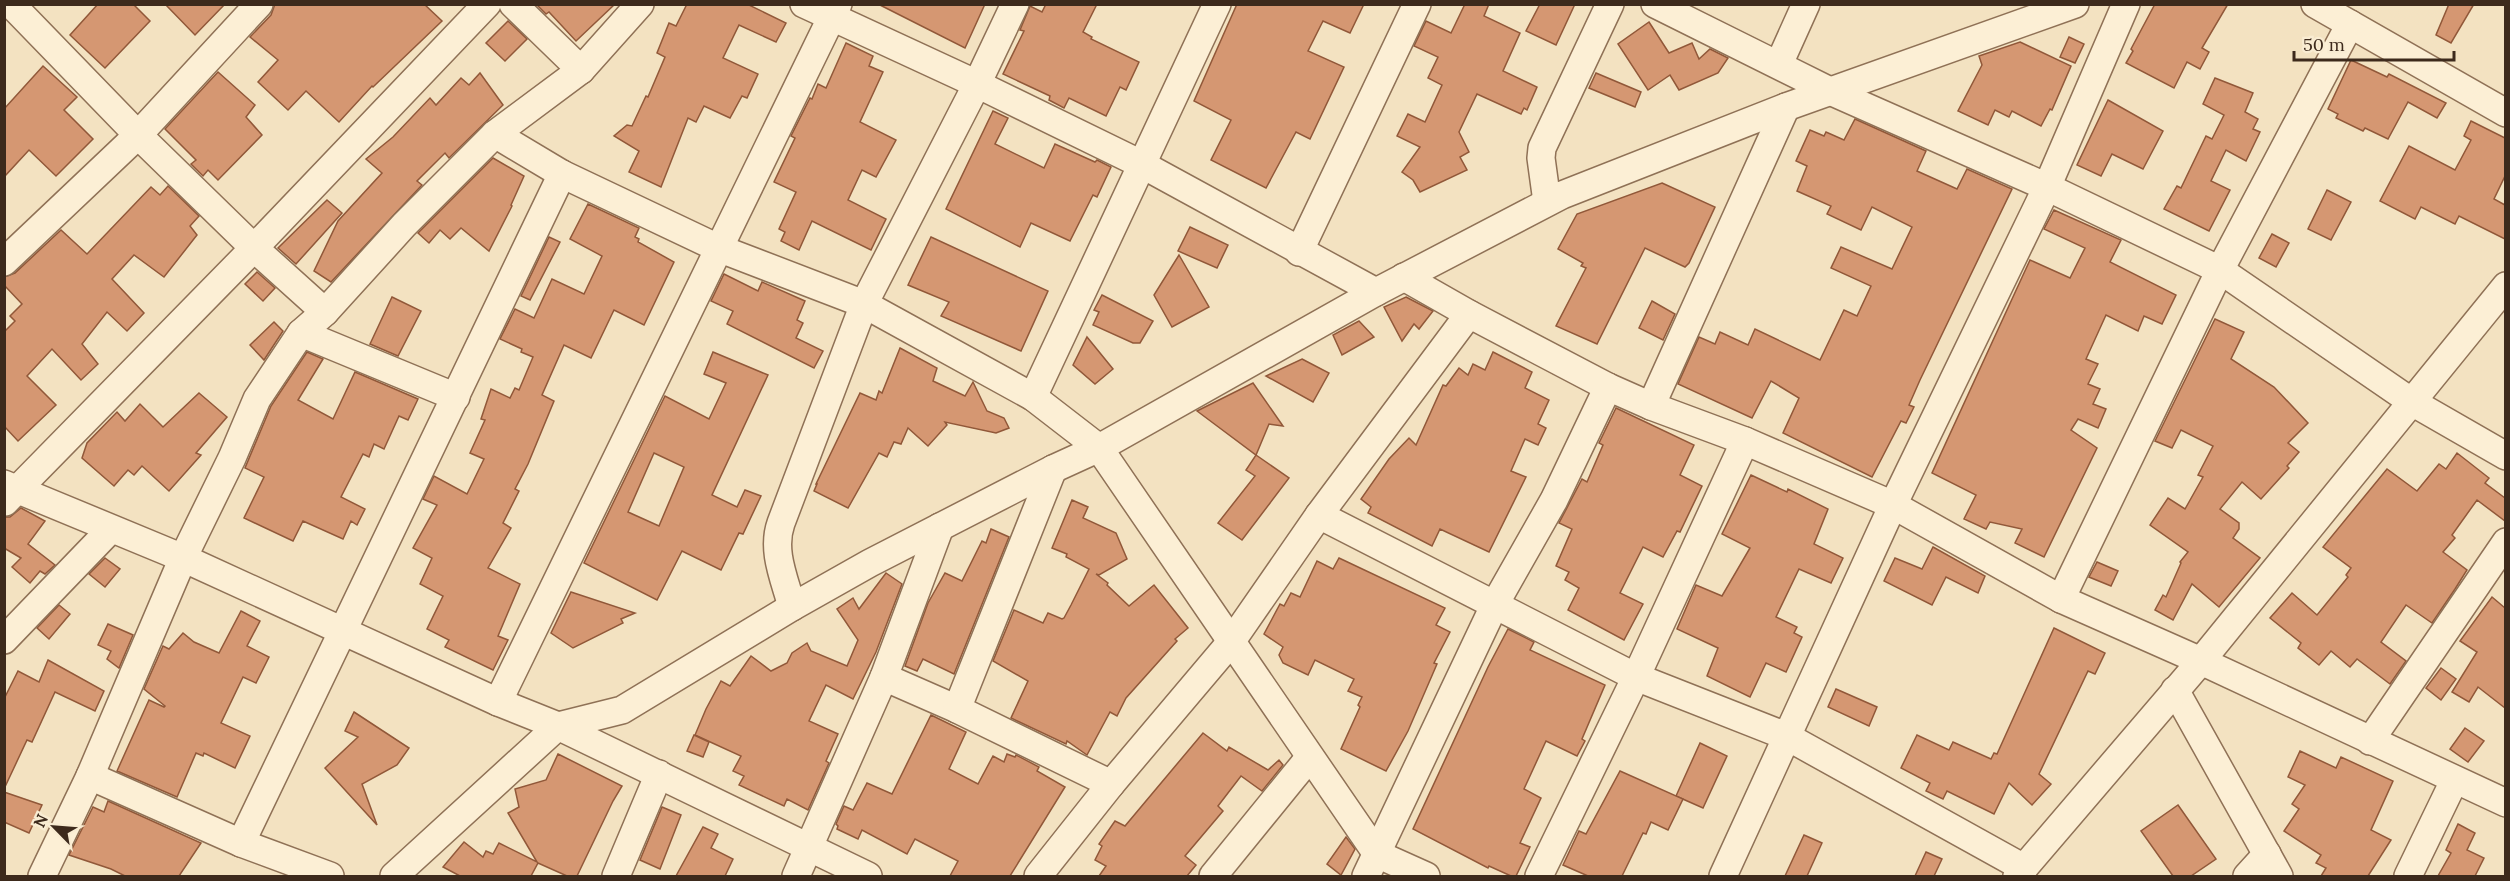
<svg xmlns="http://www.w3.org/2000/svg" width="2510" height="881" viewBox="0 0 2510 881" font-family="Lora,serif">
<rect width="100%" height="100%" fill="#f3e2c1"/>
<g fill="#d59772" stroke="#915839" stroke-width="1.5" fill-rule="evenodd">
<path d="M98,4H133L150,21L105,68L70,35Z"/>
<path d="M165,4H225L195,35Z"/>
<path d="M275,4H424L442,21L373,87L372,86L339,122L306,91L288,110L258,82L278,60L250,37L271,15Z"/>
<path d="M536,4H615L576,41L549,12L546,14Z"/>
<path d="M687,4H747L786,23L776,42L739,25L723,58L758,74L747,98L742,96L730,118L704,106L696,122L688,118L661,187L629,172L639,151L614,136L627,125L632,126L646,96L648,97L665,57L657,53L669,23L676,26Z"/>
<path d="M878,4H985L965,48Z"/>
<path d="M1046,4H1097L1083,32L1092,37L1091,39L1139,62L1126,90L1120,87L1106,116L1069,98L1064,108L1049,100L1050,96L1003,74L1024,31L1020,30L1030,6L1042,12Z"/>
<path d="M1237,4H1364L1350,33L1323,21L1308,51L1344,67L1310,139L1296,132L1266,188L1211,160L1231,120L1194,101Z"/>
<path d="M1465,4H1489L1484,16L1520,33L1503,71L1537,87L1527,110L1524,108L1521,114L1477,94L1459,132L1469,152L1460,157L1467,170L1420,192L1413,180L1402,172L1420,147L1397,136L1408,114L1425,122L1442,85L1428,78L1438,57L1414,46L1426,21L1451,33Z"/>
<path d="M1540,4H1575L1556,45L1526,31Z"/>
<path d="M2155,4H2228L2202,48L2209,52L2200,69L2187,62L2174,88L2126,63L2133,51L2131,49Z"/>
<path d="M2449,4H2474L2451,43L2436,35Z"/>
<path d="M508,21L527,39L505,61L486,43Z"/>
<path d="M1649,22L1669,53L1692,43L1699,59L1710,49L1728,58L1718,73L1679,90L1670,75L1648,90L1618,44Z"/>
<path d="M2069,37L2084,44L2075,63L2060,57Z"/>
<path d="M2020,42L2071,66L2052,110L2050,109L2041,126L2012,111L2009,117L1995,110L1988,125L1958,111L1982,65L1979,56Z"/>
<path d="M846,43L873,56L869,66L883,72L860,122L896,140L876,177L862,170L848,200L886,219L871,250L812,221L799,250L781,241L785,232L779,229L796,192L774,182L795,138L791,136L810,98L812,99L818,84L826,88Z"/>
<path d="M2351,60L2387,77L2389,74L2446,103L2437,118L2408,102L2388,139L2365,128L2363,131L2336,118L2338,114L2328,109Z"/>
<path d="M43,66L77,97L64,110L93,139L56,176L29,150L4,177V109Z"/>
<path d="M218,72L255,105L246,117L262,135L218,180L208,170L203,176L191,164L196,160L165,129Z"/>
<path d="M480,73L503,105L449,158L445,153L417,181L422,185L331,282L314,271L338,221L382,173L366,159L393,137L430,98L436,105L461,78L469,85Z"/>
<path d="M1596,73L1641,92L1635,107L1589,88Z"/>
<path d="M2215,78L2253,93L2245,112L2258,119L2253,129L2260,132L2246,161L2226,150L2211,181L2230,190L2209,231L2164,209L2177,186L2181,188L2206,136L2212,139L2224,115L2203,104Z"/>
<path d="M2108,100L2163,131L2143,169L2112,154L2101,176L2077,165Z"/>
<path d="M993,111L1008,118L995,144L1044,168L1055,144L1095,162L1097,160L1111,167L1097,197L1093,195L1070,241L1031,223L1020,247L946,209Z"/>
<path d="M1855,119L1926,151L1917,171L1957,189L1967,169L2012,189L1920,380L1909,405L1914,407L1906,423L1901,421L1872,477L1783,433L1799,398L1771,381L1752,418L1678,384L1699,337L1715,344L1720,332L1748,345L1755,329L1820,360L1844,310L1857,316L1871,286L1831,268L1841,247L1892,269L1912,227L1872,207L1861,230L1827,214L1831,206L1797,191L1807,166L1796,161L1810,130L1824,136L1826,132L1844,140Z"/>
<path d="M2471,121L2505,138V176L2494,199L2505,205V239L2459,216L2455,224L2421,207L2415,219L2380,201L2409,146L2455,170L2471,140L2464,136Z"/>
<path d="M493,158L524,176L511,205L512,206L489,251L461,228L450,239L440,230L429,243L418,233Z"/>
<path d="M1662,183L1715,207L1689,263L1685,267L1645,248L1597,344L1556,326L1586,268L1581,266L1583,263L1558,249L1577,214Z"/>
<path d="M168,186L199,216L190,226L197,235L164,277L134,255L112,279L144,313L127,331L107,312L82,344L98,364L81,380L52,349L27,376L56,405L18,441L4,426V332L15,321L10,316L22,304L4,285V277L15,273L61,230L87,254L151,187L160,195Z"/>
<path d="M2327,190L2351,202L2331,240L2308,229Z"/>
<path d="M327,200L342,213L296,264L278,248Z"/>
<path d="M588,204L639,228L635,237L639,239L638,242L674,262L644,325L614,310L591,358L564,345L542,395L554,401L528,464L515,489L519,491L503,523L511,528L488,568L520,584L498,636L508,640L493,670L445,647L449,640L427,629L443,596L420,584L432,558L413,548L437,505L423,499L434,476L467,494L484,459L470,453L485,420L481,419L491,389L510,398L515,388L519,390L533,357L521,352L522,349L500,339L515,309L534,318L552,279L584,294L602,256L570,239Z"/>
<path d="M2054,210L2121,240L2110,262L2176,295L2162,324L2144,316L2138,331L2106,315L2086,359L2098,364L2088,384L2100,389L2093,404L2106,409L2098,428L2078,419L2071,430L2097,448L2044,557L2015,543L2022,529L1990,522L1986,529L1964,519L1976,495L1932,473L2030,260L2070,278L2085,248L2044,229Z"/>
<path d="M1190,227L1228,245L1217,268L1178,251Z"/>
<path d="M2272,234L2289,243L2276,267L2259,258Z"/>
<path d="M549,237L560,242L530,300L521,296Z"/>
<path d="M931,237L1048,291L1021,351L941,316L949,302L908,285Z"/>
<path d="M1179,255L1209,307L1172,327L1154,295Z"/>
<path d="M257,272L275,288L263,301L245,284Z"/>
<path d="M724,274L758,291L762,282L805,301L797,320L803,323L796,338L823,351L814,368L727,324L733,311L711,301Z"/>
<path d="M1102,295L1153,321L1140,343H1133L1093,325L1099,312L1094,310Z"/>
<path d="M392,297L421,311L398,356L370,344Z"/>
<path d="M1406,297L1433,311L1419,329L1414,324L1402,341L1384,307Z"/>
<path d="M1652,301L1675,314L1663,340L1639,328Z"/>
<path d="M2215,319L2244,332L2231,359L2274,387L2308,423L2288,443L2299,452L2287,466L2289,468L2261,499L2242,482L2220,509L2239,523V529L2233,538L2260,558L2219,607L2192,584L2173,620L2155,610L2163,595L2166,597L2181,563L2180,562L2188,552L2150,525L2168,498L2185,509L2203,477L2198,475L2213,446L2181,430L2172,448L2155,441Z"/>
<path d="M1359,321L1374,337L1342,355L1333,335Z"/>
<path d="M274,322L283,331L264,360L250,345Z"/>
<path d="M1087,337L1113,369L1095,384L1073,365Z"/>
<path d="M900,348L937,368L933,381L965,396L973,382L987,411L1004,418L1009,428L996,433L945,422L947,425L928,446L908,428L901,444L894,442L887,457L879,453L848,508L814,491L817,484H816L860,393L876,400L879,391L882,393Z"/>
<path d="M307,352L323,359L298,400L333,419L355,372L418,399L408,420L399,416L384,449L374,444L369,457L363,454L341,497L365,509L357,525L351,521L343,539L303,521L293,541L244,518L264,477L245,468L271,406Z"/>
<path d="M713,352L768,375L712,495L737,507L745,490L761,496L743,534L739,533L721,570L682,551L657,600L584,563L665,396L709,419L726,383L704,374ZM654,453L684,467L659,526L628,512Z"/>
<path d="M1493,352L1532,372L1525,388L1549,400L1538,424L1546,428L1538,445L1525,439L1511,471L1526,477L1489,552L1440,529L1432,546L1368,513L1371,507L1361,499L1389,459L1409,438L1416,445L1443,385L1446,386L1459,368L1468,375L1473,364L1485,370Z"/>
<path d="M1302,359L1329,373L1313,402L1266,376Z"/>
<path d="M1253,383L1283,426L1269,424L1256,455L1197,411Z"/>
<path d="M199,393L227,417L196,453L201,455L169,491L142,466L134,475L128,470L114,486L82,458L87,443L117,412L125,421L140,404L163,427Z"/>
<path d="M1616,408L1694,445L1680,475L1702,486L1680,532L1677,531L1663,557L1643,547L1620,593L1643,604L1624,640L1568,610L1579,588L1565,580L1569,572L1556,566L1572,529L1559,523L1582,479L1587,482L1603,445L1599,443Z"/>
<path d="M2457,453L2489,478L2485,483L2505,498V521L2477,500L2452,535L2455,538L2443,552L2467,570L2455,589L2432,623L2406,605L2381,642L2406,661L2390,684L2357,659L2350,667L2331,651L2319,665L2298,648L2301,643L2270,618L2292,593L2317,615L2348,577L2346,575L2351,568L2323,547L2387,469L2417,491L2439,464L2446,469Z"/>
<path d="M1256,455L1289,478L1242,540L1218,523L1255,476L1246,470Z"/>
<path d="M1751,475L1787,492L1788,489L1828,509L1814,544L1843,558L1831,583L1799,569L1776,617L1797,627L1794,633L1802,637L1786,672L1766,663L1750,697L1707,676L1718,648L1677,629L1696,585L1722,596L1750,548L1722,534Z"/>
<path d="M1072,500L1088,507L1083,518L1116,533L1127,559L1099,575L1096,574L1108,583L1107,585L1129,606L1154,585L1188,628L1175,639L1177,641L1126,698L1117,716L1110,712L1087,755L1067,741L1066,744L1011,718L1028,681L993,661L1014,610L1043,623L1048,613L1062,619L1064,618L1071,605L1089,569L1066,557L1067,554L1052,548Z"/>
<path d="M21,508L45,521L28,544L55,565L45,574L40,571L30,583L12,567L21,558L4,548V517H10Z"/>
<path d="M991,529L1009,537L954,674L923,659L917,671L905,666L928,603L945,573L962,581L982,541L986,543Z"/>
<path d="M1933,547L1985,576L1978,593L1946,577L1932,605L1884,581L1895,558L1922,569Z"/>
<path d="M105,558L120,569L105,587L89,574Z"/>
<path d="M1339,558L1445,608L1436,625L1450,632L1434,663L1437,664L1408,731L1386,771L1341,749L1360,707L1358,705L1362,697L1348,691L1354,679L1315,660L1308,675L1283,663L1279,655L1283,647L1264,634L1280,604L1284,606L1291,593L1300,597L1317,561L1333,569Z"/>
<path d="M2097,562L2118,571L2111,586L2089,577Z"/>
<path d="M886,573L902,584L876,652L853,699L826,685L809,721L838,734L826,761L829,763L808,810L787,799L784,806L739,785L744,776L733,771L741,756L695,735L706,709L721,681L730,686L751,656L771,671L787,663L792,653L807,643L811,651L847,666L858,640L837,609L853,598L859,609Z"/>
<path d="M571,592L635,613L621,619L623,623L573,648L551,633Z"/>
<path d="M2492,597L2505,608V708L2478,687L2469,702L2452,692L2477,652L2460,641Z"/>
<path d="M59,605L70,614L49,639L37,628Z"/>
<path d="M241,611L260,621L247,646L269,657L256,683L243,677L221,723L250,736L235,768L204,753L203,756L196,753L177,797L117,771L149,700L164,707L165,706L144,689L163,646L169,649L183,633L194,642L219,653Z"/>
<path d="M108,624L133,635L119,668L107,659L111,651L98,645Z"/>
<path d="M2054,628L2105,653L2095,674L2088,671L2039,774L2051,784L2032,805L2009,783L1994,814L1947,791L1943,799L1926,791L1930,783L1901,768L1917,735L1949,750L1953,742L1991,759L1994,753L1997,754Z"/>
<path d="M1508,629L1534,642L1530,650L1605,685L1582,739L1585,741L1577,756L1546,741L1524,789L1541,798L1520,843L1530,847L1516,876H1511L1489,866L1488,868L1413,829L1488,667Z"/>
<path d="M48,660L104,691L95,711L55,692L32,742L27,740L4,789V699L18,671L39,682Z"/>
<path d="M2441,668L2456,679L2441,700L2426,688Z"/>
<path d="M1836,689L1877,707L1869,726L1828,707Z"/>
<path d="M354,712L409,748L397,765L362,784L377,825L325,768L358,737L345,731Z"/>
<path d="M931,715L966,732L949,769L978,784L993,756L1004,762L1007,754L1015,757L1016,755L1039,767L1037,771L1065,787L1010,876H950L958,861L915,839L907,854L862,830L858,839L837,829L838,826L836,824L844,806L853,810L867,783L892,794Z"/>
<path d="M2465,728L2484,741L2468,762L2450,749Z"/>
<path d="M1203,733L1227,751L1229,747L1268,770L1279,760L1283,765L1262,791L1241,776L1218,806L1223,811L1185,856L1196,865L1187,876H1099L1106,866L1095,860L1102,846L1099,844L1115,821L1125,826Z"/>
<path d="M694,735L709,742L703,757L687,751Z"/>
<path d="M1700,743L1727,756L1703,808L1676,796Z"/>
<path d="M2300,751L2336,768L2341,757L2393,781L2371,830L2391,840L2368,876H2321L2326,868L2316,863L2321,855L2284,831L2299,809L2292,804L2305,785L2288,777Z"/>
<path d="M558,754L622,786L613,801L577,876H567L538,863L531,876H460L443,867L464,842L483,857L486,851L493,854L499,843L537,862L508,813L519,807L515,789L546,780Z"/>
<path d="M1620,771L1683,799L1668,830L1651,822L1646,834L1643,833L1622,876H1588L1563,865L1579,831L1586,834Z"/>
<path d="M4,792L42,805L29,833L4,822Z"/>
<path d="M108,801L201,843L179,876H125L111,869L69,855L93,807L104,812Z"/>
<path d="M2178,805L2216,859L2191,876H2173L2141,831Z"/>
<path d="M662,807L681,815L660,869L640,860Z"/>
<path d="M2458,824L2475,833L2467,850L2484,858L2475,876H2438L2451,853L2446,850Z"/>
<path d="M703,827L718,834L711,848L733,859L725,876H676Z"/>
<path d="M1804,835L1822,843L1807,876H1785Z"/>
<path d="M1346,837L1355,849L1341,875L1327,864Z"/>
<path d="M1926,852L1942,859L1934,876H1915Z"/>
</g>
<g fill="none" stroke-linecap="round" stroke-linejoin="round">
<g stroke="#8f7156" stroke-width="30">
<g id="minor">
<path d="M11,4L138,135L254,248L325,312"/>
<path d="M513,4L581,70"/>
<path d="M804,4L977,84L1143,165L1376,292"/>
<path d="M1655,4L1830,91L2047,187L2220,270L2412,402L2506,456"/>
<path d="M2315,4L2506,113"/>
<path d="M1779,64L1806,4"/>
<path d="M495,134L562,174L718,248L864,304L1033,397L1099,448L1377,854L1426,876"/>
<path d="M1547,202L1541,158L1542,148L1610,4"/>
<path d="M1299,252L1417,4"/>
<path d="M4,262L138,135L259,4"/>
<path d="M1404,277L1469,314L1608,387L1651,406L1745,441L1893,505L2061,599L2201,661L2506,803"/>
<path d="M301,333L456,397"/>
<path d="M1033,397L1217,4"/>
<path d="M1651,406L1786,107"/>
<path d="M4,484L183,558L498,702L558,726L622,710L792,607L870,563L1053,469L1099,448L1376,292L1562,195L1786,107L2075,4"/>
<path d="M5,502L254,248L487,4"/>
<path d="M1319,515L1636,677L1786,736L2024,868"/>
<path d="M2061,599L2220,270L2350,24"/>
<path d="M792,607C785,580 771,551 781,523L864,304L977,84L1015,4"/>
<path d="M4,640L110,530"/>
<path d="M884,677L957,709L1111,784"/>
<path d="M2175,690L2279,876"/>
<path d="M498,702L838,4"/>
<path d="M957,709L1053,469"/>
<path d="M2370,741L2506,542"/>
<path d="M90,776L241,843L330,876"/>
<path d="M241,843L562,174"/>
<path d="M42,876L90,776L183,558L232,458L257,399L301,333L325,312L404,225L495,134L581,70L640,4"/>
<path d="M394,876L558,726L868,876"/>
<path d="M616,876L659,774"/>
<path d="M796,876L884,677L940,527"/>
<path d="M1038,876L1111,784L1231,642L1319,515L1469,314"/>
<path d="M1213,876L1309,758"/>
<path d="M1366,876L1495,604L1554,500L1608,387"/>
<path d="M1539,876L1636,677L1745,441"/>
<path d="M1723,876L1893,505L2047,187L2126,4"/>
<path d="M2017,876L2201,661L2506,286"/>
<path d="M2247,876L2267,854"/>
<path d="M2408,876L2454,781"/>
</g>
</g>
<use href="#minor" stroke="#fcefd5" stroke-width="27"/>
</g>
<rect width="2510" height="881" fill="none" stroke="#3d2a1c" stroke-width="12"/>
<g transform="translate(54 827) rotate(295)" stroke="#f9ecd2" stroke-width="4.5" paint-order="stroke">
<path d="M0-4.5L10 22L0 15L-10 22Z" fill="#3d2a1c"/>
<text y="-9" font-size="16" font-weight="bold" text-anchor="middle" fill="#3d2a1c">N</text>
</g>
<path d="M2294 51v9h160v-9" fill="none" stroke="#3d2a1c" stroke-width="3"/>
<text x="2303" y="51" font-size="18" fill="#3d2a1c" stroke="#f9ecd2" stroke-width="4.5" paint-order="stroke">50 m</text>
</svg>
